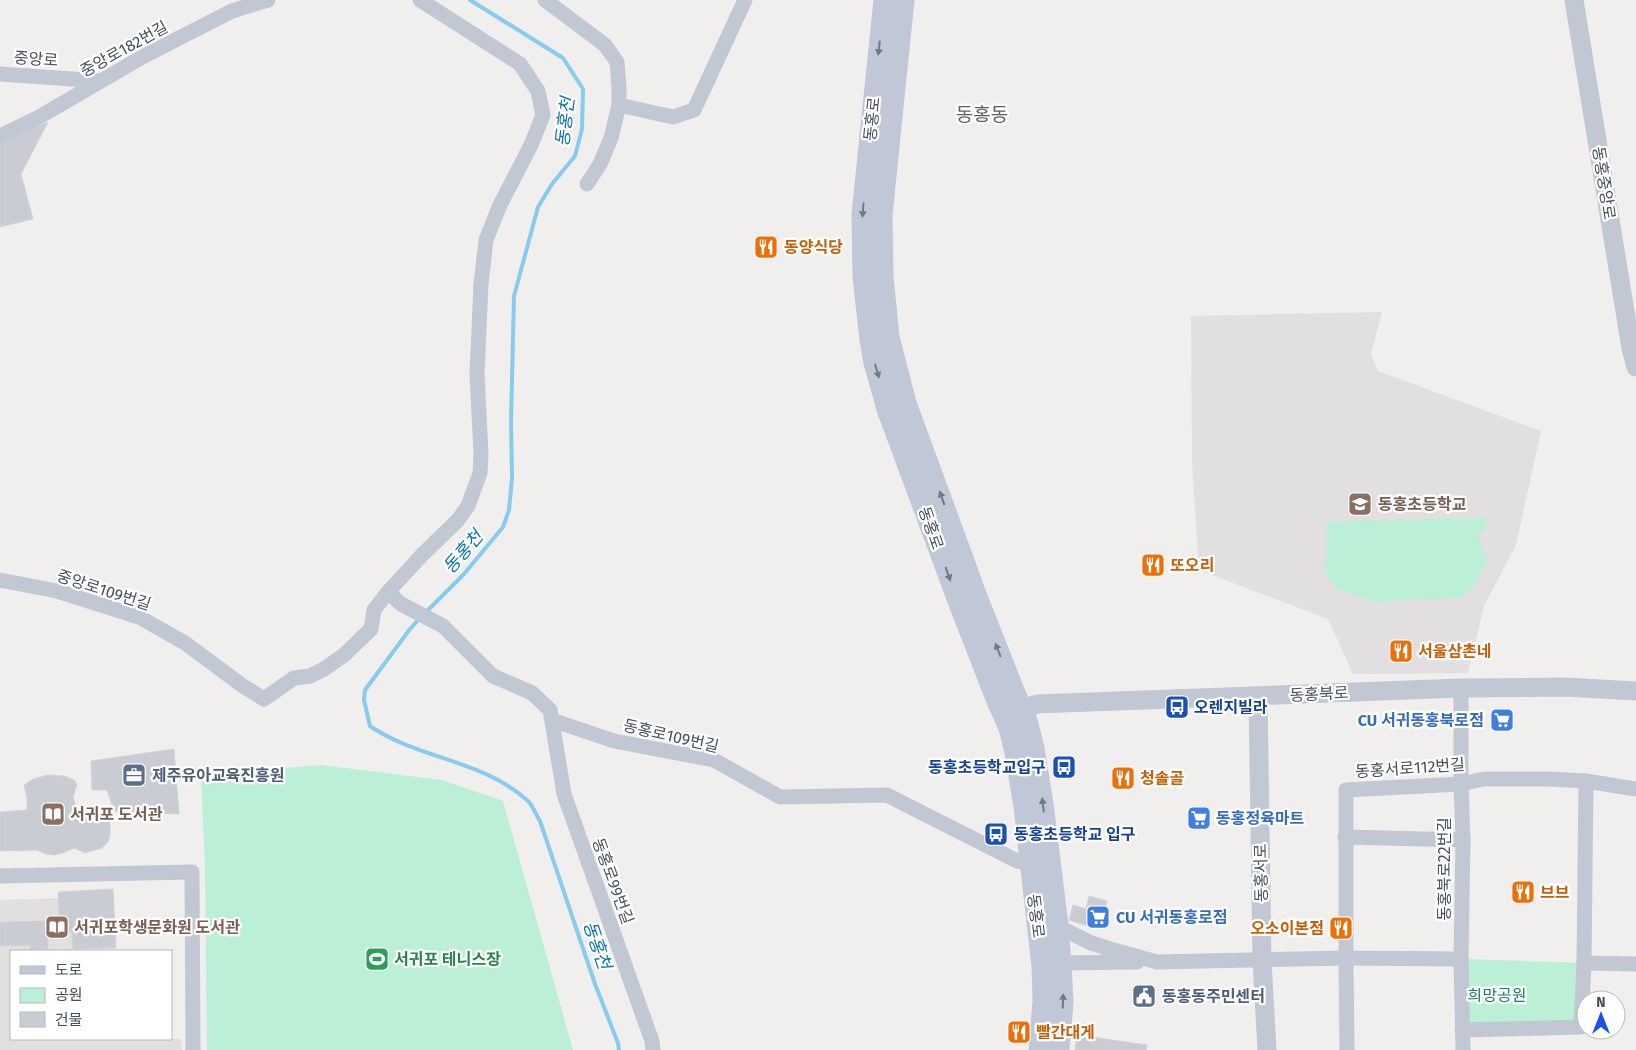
<svg xmlns="http://www.w3.org/2000/svg" width="1636" height="1050" viewBox="0 0 1636 1050" font-family="'Fira Sans','Noto Sans KR',sans-serif">
<rect width="100%" height="100%" fill="#f1eeee"/>
<g fill="#e2dfe0">
<path d="M1382,312L1371,354L1378,371L1541,431L1516,545L1484,606L1468,673L1353,674L1328,619L1199,570L1192,463L1191,316Z"/>
<path d="M88,897L86,951H11V1039L171,1038L181,1039L182,1050H0V900Z"/>
</g>
<g fill="#bbf0d7">
<path d="M1486,517L1485,530L1477,533L1487,560L1476,583L1460,598L1374,602L1335,588L1324,569L1327,546L1326,522Z"/>
<path d="M322,765L442,780L503,801L573,1050H207L205,869L201,775Z"/>
<path d="M1461,959L1584,963L1581,1027L1462,1030Z"/>
</g>
<g fill="none" stroke-linecap="round" stroke-linejoin="round">
<g stroke="#87cbee" stroke-width="4">
<path d="M425,613L464,574L503,527L509,510L512,478L511,421L514,296L538,207L552,184L575,156L582,129L583,89L563,58L470,0"/>
<path d="M420,618L410,629L365,690L364,700L370,726C418,759 484,760 528,801C533,806 536,815 540,821L595,984L618,1043L619,1050"/>
</g>
</g>
<g fill="#caccd4" stroke="#d2d3da">
<path d="M48,122L21,174L33,219L0,227V141Z"/>
<path d="M174,749L179,814L114,811L107,790H92L91,761Z"/>
<path d="M48,775L65,776L74,780L77,784L73,797L76,809L82,806H92L100,809L108,816L110,825V834L108,842L102,848L85,853L74,848L63,853L54,855L46,854L37,850L0,851V812L27,810V798L24,785L33,779Z"/>
<path d="M113,889L116,948L73,949L72,932H60L58,892Z"/>
<path d="M1089,896L1107,901L1105,908L1110,909L1108,918L1102,917L1098,929L1069,920L1073,905L1086,909Z"/>
<path d="M47,921L48,951H30V945L0,946V922Z"/>
<path d="M1077,1035L1147,1045L1146,1050H1075Z"/>
</g>
<g fill="none" stroke-linecap="round" stroke-linejoin="round">
<g stroke="#c1c8d4" stroke-width="15">
<path d="M545,0L605,45L617,62L619,87V105L611,138L600,164L587,184"/>
<path d="M0,74L100,81"/>
<path d="M619,105L673,117L694,110L745,0"/>
<path d="M0,136L39,117L144,56L232,11L268,0"/>
<path d="M0,580L57,591L139,617L185,643L243,686L264,699L294,678L310,676L324,669L344,655L371,629L374,610L388,592L422,555L458,520L468,506L480,473L481,454L477,374L481,284L486,240L500,205L531,145L543,115L538,91L520,64L420,0"/>
<path d="M388,592L401,604L443,626L493,676L532,693L550,710L564,794L652,1041L653,1050"/>
<path d="M1461,688V784L1463,840L1461,959L1463,1050"/>
<path d="M552,720L614,741L714,760L780,797L887,795L1017,861L1029,863"/>
<path d="M1345,837L1463,840"/>
<path d="M0,876L192,872L193,1050"/>
<path d="M1058,925L1065,930L1091,943L1110,949L1157,962L1346,958L1347,1050"/>
<path d="M1461,959L1346,958V790L1461,784L1484,779H1549L1586,781"/>
<path d="M1061,963L1137,962"/>
<path d="M1584,963L1636,964"/>
<path d="M1462,1030L1581,1027L1584,963L1586,781L1636,789"/>
</g>
<g stroke="#c1c8d4" stroke-width="19">
<path d="M1574,0L1631,348L1636,367"/>
<path d="M1258,697L1262,960L1267,1050"/>
<path d="M1009,713L1037,704L1461,688L1566,687L1636,691"/>
</g>
<g stroke="#c0c8d8" stroke-width="21">
<path d="M884,0L862,214L863,277L870,340L874,363L887,409L961,609L997,701L1009,728L1015,752L1024,807L1042,966L1043,1001L1039,1050"/>
<path d="M904,0L882,215L883,276L889,337L906,403L979,602L1015,693L1027,721L1034,748L1043,804L1058,925L1061,963L1063,1002L1059,1050"/>
</g>
</g>
<defs><path id="oneway-solid" d="M-6-.8H1V-3.2L6.5 0L1 3.2V.8H-6Z" transform="scale(1.25)"/></defs>
<g fill="#717987">
<use href="#oneway-solid" transform="translate(879 48) rotate(96)"/>
<use href="#oneway-solid" transform="translate(863 210) rotate(94)"/>
<use href="#oneway-solid" transform="translate(877 371) rotate(74)"/>
<use href="#oneway-solid" transform="translate(942 498) rotate(-109)"/>
<use href="#oneway-solid" transform="translate(948 574) rotate(70)"/>
<use href="#oneway-solid" transform="translate(998 650) rotate(-111)"/>
<use href="#oneway-solid" transform="translate(1043 805) rotate(-97)"/>
<use href="#oneway-solid" transform="translate(1063 1001) rotate(-88)"/>
</g>
<defs>
<g id="restaurant-square" transform="scale(1.25)"><rect x="-9" y="-9" width="18" height="18" rx="4" fill="#e8710a" stroke="#fff"/><path d="M-5-6h1v4h1v-4h1v4h1v-4h1v5L-1.5 .5V6h-2V.5L-5-1ZM5-6V6H3V1.5H1.5Q1.5-4 5-6Z" fill="#fff"/></g>
<g id="school-square" transform="scale(1.25)"><rect x="-9" y="-9" width="18" height="18" rx="4" fill="#8d6e63" stroke="#fff"/><path d="M0-5L7-2L0 1L-7-2ZM-4 1L0 2.5L4 1V4Q0 6-4 4Z" fill="#fff"/></g>
<g id="bus-square" transform="scale(1.25)"><rect x="-9" y="-9" width="18" height="18" rx="4" fill="#1a4fb4" stroke="#fff"/><path d="M-5-6H5V4H4V6H2V4H-2V6H-4V4H-5ZM-3.5-4V0h7V-4ZM-3.5 1.2v1.5H-2V1.2ZM2 1.2v1.5H3.5V1.2Z" fill="#fff"/></g>
<g id="supermarket-square" transform="scale(1.25)"><rect x="-9" y="-9" width="18" height="18" rx="4" fill="#3f7fe0" stroke="#fff"/><path d="M-6-5.5h2.5l.6 2H6L4.5 2H-2.5L-4.4-4H-6ZM-1.5 3.2a1.3 1.3 0 1 0 .1 0ZM3 3.2a1.3 1.3 0 1 0 .1 0Z" fill="#fff"/></g>
<g id="office-square" transform="scale(1.25)"><rect x="-9" y="-9" width="18" height="18" rx="4" fill="#5c6f8a" stroke="#fff"/><path d="M-6-3h4V-5.5h4V-3h4V5H-6ZM-1-4.5V-3h2v-1.5ZM-6 0V1H6V0Z" fill="#fff"/></g>
<g id="library-square" transform="scale(1.25)"><rect x="-9" y="-9" width="18" height="18" rx="4" fill="#8d6e63" stroke="#fff"/><path d="M-6-4Q-3-5.5-.7-3.5V5Q-3 3-6 4ZM6-4Q3-5.5 .7-3.5V5Q3 3 6 4Z" fill="#fff"/></g>
<g id="stadium-square" transform="scale(1.25)"><rect x="-9" y="-9" width="18" height="18" rx="4" fill="#2e9e5b" stroke="#fff"/><path d="M0-5a6.5 5 0 1 0 0 10a6.5 5 0 1 0 0-10ZM-3.5-1.8h7v3.6h-7Z" fill="#fff"/></g>
<g id="civic-square" transform="scale(1.25)"><rect x="-9" y="-9" width="18" height="18" rx="4" fill="#5c6f8a" stroke="#fff"/><path d="M-.6-6.5H3V-4.5H.6V-3L4-1V1h2V6H-6V1h2V-1L-.6-3ZM-1.2 2.5V6h2.4V2.5Z" fill="#fff"/></g>
</defs>
<g fill-rule="evenodd">
<use href="#restaurant-square" x="766" y="247"/>
<use href="#school-square" x="1360" y="504"/>
<use href="#restaurant-square" x="1153" y="565"/>
<use href="#restaurant-square" x="1401" y="651"/>
<use href="#bus-square" x="1177" y="707"/>
<use href="#supermarket-square" x="1502" y="720"/>
<use href="#bus-square" x="1064" y="767"/>
<use href="#office-square" x="134" y="775"/>
<use href="#restaurant-square" x="1123" y="778"/>
<use href="#library-square" x="53" y="814"/>
<use href="#supermarket-square" x="1199" y="818"/>
<use href="#bus-square" x="996" y="834"/>
<use href="#restaurant-square" x="1523" y="892"/>
<use href="#supermarket-square" x="1098" y="917"/>
<use href="#library-square" x="57" y="927"/>
<use href="#restaurant-square" x="1341" y="928"/>
<use href="#stadium-square" x="377" y="959"/>
<use href="#civic-square" x="1144" y="996"/>
<use href="#restaurant-square" x="1019" y="1032"/>
</g>
<g text-anchor="middle" dominant-baseline="central" stroke-width="4.5" stroke-linejoin="round" paint-order="stroke">
<g font-size="16" fill="#464f5c" stroke="#fff">
<text transform="translate(124 49) rotate(-29)">중앙로182번길</text>
<text transform="translate(36 59) rotate(4)">중앙로</text>
<text transform="translate(872 119) rotate(-84)">동홍로</text>
<text transform="translate(1604 183) rotate(81)">동홍중앙로</text>
<text transform="translate(931 528) rotate(71)">동홍로</text>
<text transform="translate(104 590) rotate(18)">중앙로109번길</text>
<text transform="translate(1319 694) rotate(-3)">동홍북로</text>
<text transform="translate(671 736) rotate(13)">동홍로109번길</text>
<text transform="translate(1410 768) rotate(-4)">동홍서로112번길</text>
<text transform="translate(1444 869) rotate(-90)">동홍북로22번길</text>
<text transform="translate(1261 873) rotate(-91)">동홍서로</text>
<text transform="translate(613 881) rotate(70)">동홍로99번길</text>
<text transform="translate(1036 916) rotate(83)">동홍로</text>
</g>
<g font-size="16" font-weight="bold" fill="#c56008" stroke="#fff" text-anchor="start">
<text x="784" y="247">동양식당</text>
<text x="1170" y="565">또오리</text>
<text x="1418" y="651">서울삼촌네</text>
<text x="1140" y="778">청솔골</text>
<text x="1540" y="892">브브</text>
<text x="1324" y="928" text-anchor="end">오소이본점</text>
<text x="1036" y="1032">빨간대게</text>
</g>
<g font-size="16" font-weight="bold" fill="#785e54" stroke="#fff" text-anchor="start">
<text x="1378" y="504">동홍초등학교</text>
<text x="70" y="814">서귀포 도서관</text>
<text x="74" y="927">서귀포학생문화원 도서관</text>
</g>
<g font-size="16" font-weight="bold" fill="#164399" stroke="#fff" text-anchor="start">
<text x="1194" y="707">오렌지빌라</text>
<text x="1046" y="767" text-anchor="end">동홍초등학교입구</text>
<text x="1014" y="834">동홍초등학교 입구</text>
</g>
<g font-size="16" font-weight="bold" fill="#366cbe" stroke="#fff" text-anchor="start">
<text x="1484" y="720" text-anchor="end">CU 서귀동홍북로점</text>
<text x="1216" y="818">동홍정육마트</text>
<text x="1116" y="917">CU 서귀동홍로점</text>
</g>
<g font-size="16" font-weight="bold" fill="#4e5e75" stroke="#fff" text-anchor="start">
<text x="152" y="775">제주유아교육진흥원</text>
<text x="1162" y="996">동홍동주민센터</text>
</g>
<g font-size="16" font-weight="bold" fill="#27864d" stroke="#fff" text-anchor="start">
<text x="394" y="959">서귀포 테니스장</text>
</g>
<g font-size="16" fill="#157f58" stroke="#fff">
<text x="1497" y="995">희망공원</text>
</g>
<g font-size="18" font-style="italic" fill="#0974ac" stroke="#fff">
<text transform="translate(565 122) rotate(-83)">동홍천</text>
<text transform="translate(463 552) rotate(-49)">동홍천</text>
<text transform="translate(597 945) rotate(71)">동홍천</text>
</g>
<g font-size="19" fill="#5b5d63" stroke="#fff">
<text x="982" y="114">동홍동</text>
</g>
</g>
<rect x="10" y="950" width="162" height="90" fill="#ffffff" stroke="#b5b9be"/>
<rect x="20" y="966" width="25" height="8" fill="#c0c8d8" stroke="#b5b9be"/>
<text x="55" y="975" font-size="15" fill="#464f5c">도로</text>
<rect x="20" y="988" width="25" height="15" fill="#bbf0d7" stroke="#b5b9be"/>
<text x="55" y="1000" font-size="15" fill="#464f5c">공원</text>
<rect x="20" y="1012" width="25" height="15" fill="#caccd4" stroke="#b5b9be"/>
<text x="55" y="1025" font-size="15" fill="#464f5c">건물</text>
<g transform="translate(1601 1015)"><circle r="24" fill="#ffffff" stroke="#b5b9be"/>
<path d="M0-4L9 19L0 12L-9 19Z" fill="#1554e4"/>
<text y="-8" font-size="14" font-weight="bold" text-anchor="middle" fill="#464f5c">N</text>
</g>
</svg>
